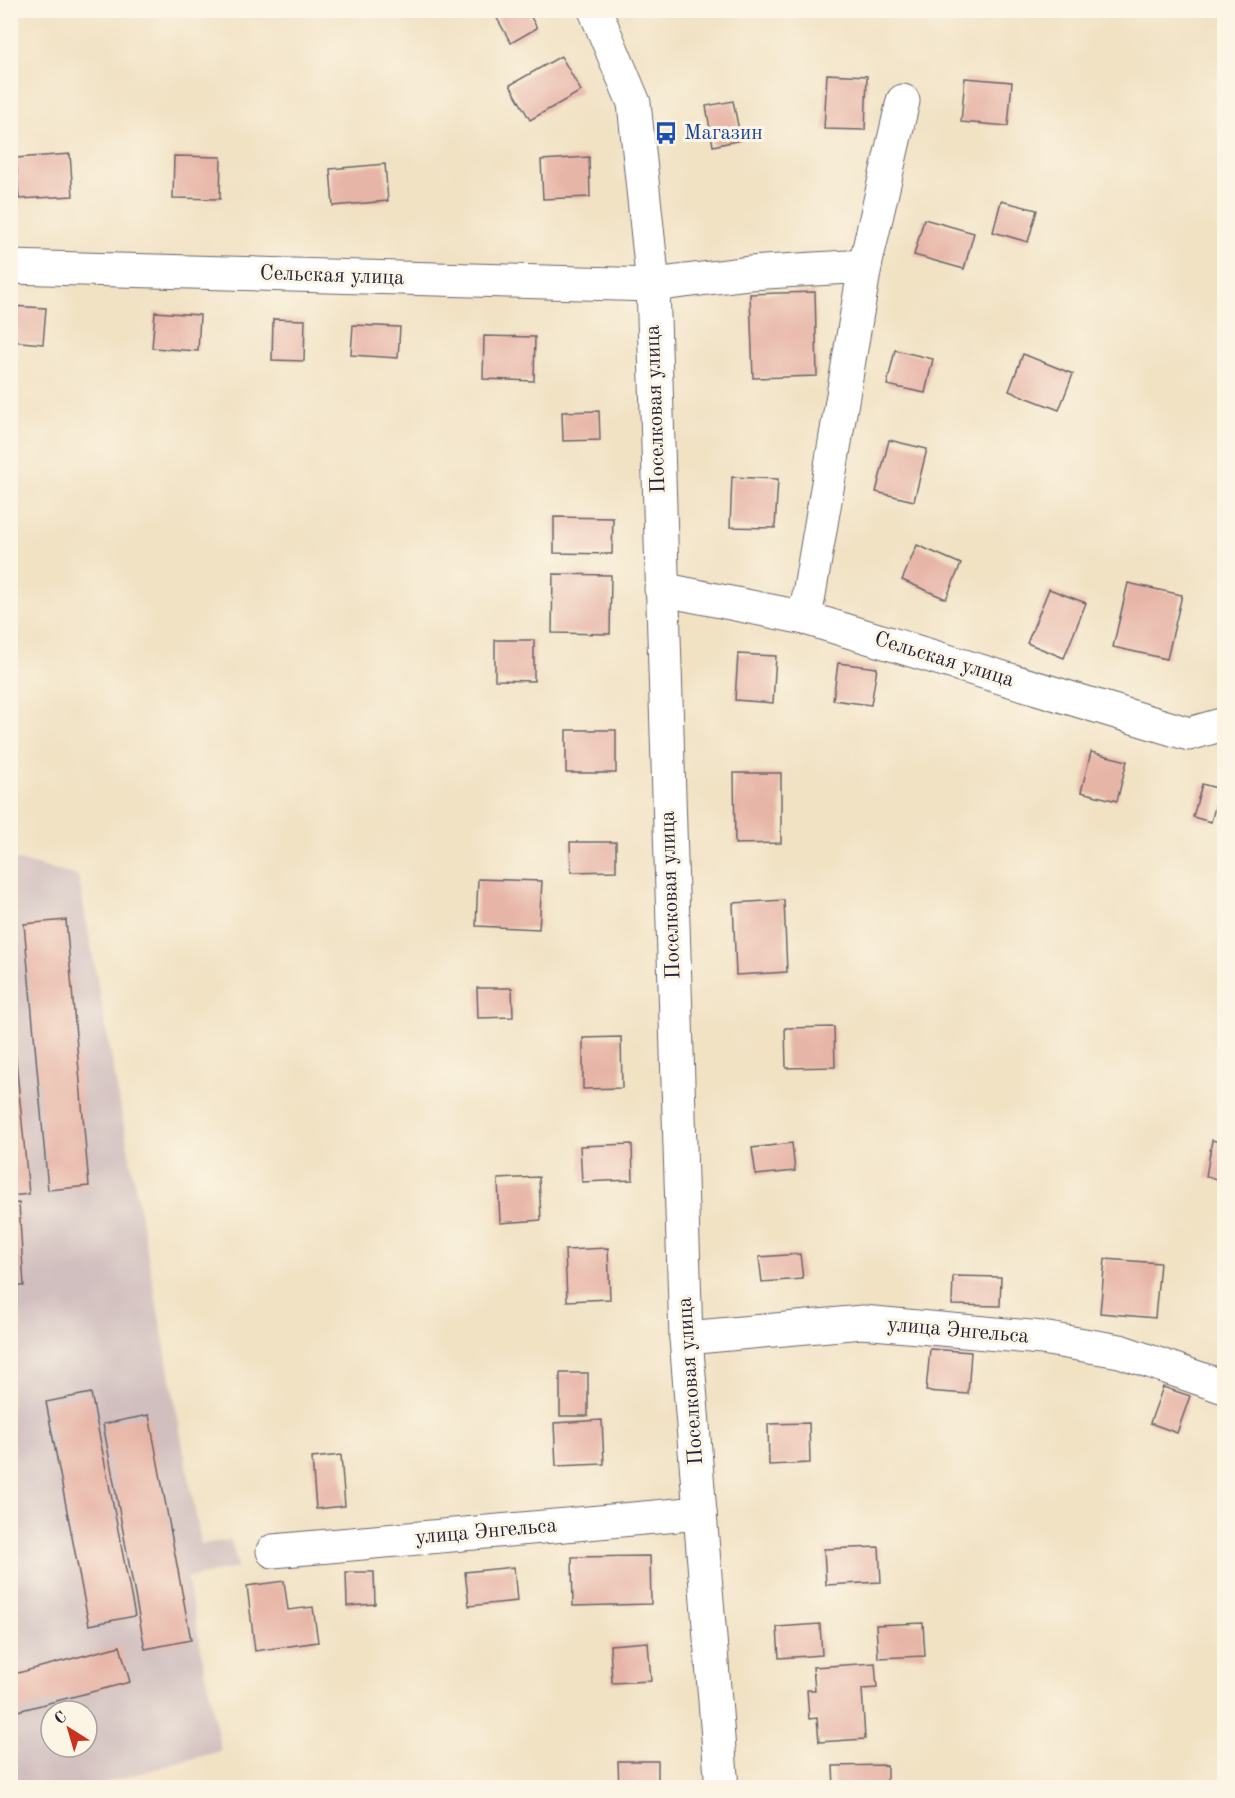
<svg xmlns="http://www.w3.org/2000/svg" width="1235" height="1798" viewBox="0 0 1235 1798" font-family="'Old Standard TT',serif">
<rect width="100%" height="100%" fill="#fcf5e5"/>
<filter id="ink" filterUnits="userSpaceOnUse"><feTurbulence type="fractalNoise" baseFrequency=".0167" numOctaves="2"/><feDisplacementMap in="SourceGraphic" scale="12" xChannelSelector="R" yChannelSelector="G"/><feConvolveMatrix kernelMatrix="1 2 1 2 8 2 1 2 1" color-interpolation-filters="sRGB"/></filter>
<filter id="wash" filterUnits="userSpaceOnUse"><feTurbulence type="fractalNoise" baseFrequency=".008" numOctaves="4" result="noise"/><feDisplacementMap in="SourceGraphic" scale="24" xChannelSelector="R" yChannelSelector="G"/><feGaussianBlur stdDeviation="1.35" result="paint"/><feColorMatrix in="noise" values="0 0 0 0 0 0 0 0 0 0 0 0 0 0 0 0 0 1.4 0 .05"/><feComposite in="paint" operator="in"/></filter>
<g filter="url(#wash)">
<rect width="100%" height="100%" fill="#f1e2c4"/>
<path fill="#d1bfbf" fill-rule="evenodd" d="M10,858L78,876L201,1544L231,1540L238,1567L187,1578L221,1751L89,1787H11ZM51,1711H87V1747H51Z"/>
<g id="blocks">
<g fill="#e7b5a7">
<path d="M499,10H527L537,28L511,43L494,13Z"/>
<path d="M561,56L581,91L530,120L510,85Z"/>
<path d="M827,74L867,76L865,130L824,129Z"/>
<path d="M965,78L1012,82L1008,126L961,122Z"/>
<path d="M733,101L741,140L713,146L706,106Z"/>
<path d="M70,154L73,196L19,199L16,158Z"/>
<path d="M174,156L221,157L220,199L173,198Z"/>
<path d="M589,157L590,197L543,199L541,160Z"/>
<path d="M385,164L388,201L333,206L330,169Z"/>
<path d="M1001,201L1037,210L1028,242L993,232Z"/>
<path d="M924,219L974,233L964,269L914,255Z"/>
<path d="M815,292L817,376L753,378L750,294Z"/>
<path d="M10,306L46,308L43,344L10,341Z"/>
<path d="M155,312L200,315L198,351L152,348Z"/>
<path d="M273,319L305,320L304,361L272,360Z"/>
<path d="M353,325L400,327L398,358L351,355Z"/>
<path d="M484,336L535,337L534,381L483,379Z"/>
<path d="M895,350L933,359L925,393L887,385Z"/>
<path d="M1023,354L1073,374L1059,410L1009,391Z"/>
<path d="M599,411L600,440L563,441L562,412Z"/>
<path d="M889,440L927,449L914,501L876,492Z"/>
<path d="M732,477L778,479L775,528L730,527Z"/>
<path d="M554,517L613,518L612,554L554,553Z"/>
<path d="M917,545L961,564L946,599L902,580Z"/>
<path d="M553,574L611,575L610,634L552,633Z"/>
<path d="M1128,583L1182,595L1167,659L1113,647Z"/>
<path d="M1049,589L1086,603L1064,658L1027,643Z"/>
<path d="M495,640H534V681L495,680Z"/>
<path d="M738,654L776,656L773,703L735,700Z"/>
<path d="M838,663L877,668L871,705L833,700Z"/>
<rect x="566" y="730" width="50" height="43"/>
<path d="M1091,752L1127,761L1117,801L1081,792Z"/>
<path d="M734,773H781V843L735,844Z"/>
<path d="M1202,784L1220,789L1211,822L1193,817Z"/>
<path d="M570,842H616V871L571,872Z"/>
<path d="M478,879L542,881L539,929L476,926Z"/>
<path d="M784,900L787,972L736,975L733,903Z"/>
<path d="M66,920L89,1186L48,1190L24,924Z"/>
<path d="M477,988H512L513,1017L478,1018Z"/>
<path d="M10,999L29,1194L10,1196Z"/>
<path d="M834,1027L835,1067L786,1068L785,1028Z"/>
<path d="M621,1037L622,1088L583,1089V1038Z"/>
<path d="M1212,1140L1224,1143V1180L1206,1177Z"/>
<path d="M792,1143L795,1171L756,1175L752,1148Z"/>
<path d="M632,1144L633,1180L582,1182L580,1146Z"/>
<path d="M539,1177L541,1220L500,1223L498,1179Z"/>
<path d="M19,1203L24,1286H10V1204Z"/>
<path d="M608,1248L610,1299L567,1301L565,1250Z"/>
<path d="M800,1254L803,1279L762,1282L759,1257Z"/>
<path d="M1105,1259L1160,1263L1155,1318L1100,1313Z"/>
<path d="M953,1276L1001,1277L1000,1306L952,1305Z"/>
<path d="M930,1349L971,1352L968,1394L926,1391Z"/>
<rect x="560" y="1373" width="28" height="43"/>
<path d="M1163,1387L1190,1396L1177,1433L1150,1423Z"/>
<path d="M91,1393L135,1616L89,1625L46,1402Z"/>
<path d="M149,1415L191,1640L145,1649L103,1424Z"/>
<path d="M602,1420L604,1464L556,1466L554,1423Z"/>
<path d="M809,1423L810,1463L769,1465L768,1424Z"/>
<path d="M341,1455L345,1506L316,1509L312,1458Z"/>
<path d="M879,1547L881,1582L826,1585L824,1549Z"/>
<path d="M650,1556L651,1604L573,1606L572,1557Z"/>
<path d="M514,1567L517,1601L469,1606L465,1572Z"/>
<path d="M346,1572H374L375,1604L347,1606Z"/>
<path d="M284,1581L288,1610L313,1607L318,1642L255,1651L247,1586Z"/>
<path d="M923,1623L925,1656L878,1658L876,1625Z"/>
<path d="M820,1624L822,1655L779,1658L777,1627Z"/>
<path d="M648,1642L651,1681L612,1683L610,1645Z"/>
<path d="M120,1646L130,1682L10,1713V1675Z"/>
<path d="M875,1663L877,1688L862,1689L865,1739L819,1742L817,1718L809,1719L807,1690H815L813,1667Z"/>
<path d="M618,1761H658V1788H619Z"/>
<path d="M887,1765V1788H834L833,1766Z"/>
</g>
</g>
</g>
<g filter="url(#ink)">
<use href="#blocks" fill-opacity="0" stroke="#6a656b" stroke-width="1.5"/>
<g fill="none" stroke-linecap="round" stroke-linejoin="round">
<g stroke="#6a656b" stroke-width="35">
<g id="minor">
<path d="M595,10L634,103L653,285L686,1338L722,1788"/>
<path d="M865,266L903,101"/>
<path d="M10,267L653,285L749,273L865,266L805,618"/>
<path d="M661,589L805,618L1189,734L1224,724"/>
<path d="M686,1338L862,1322L1042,1338L1120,1351L1224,1387"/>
<path d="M273,1551L700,1513"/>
</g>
</g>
<use href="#minor" stroke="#fff" stroke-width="33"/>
</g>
</g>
<defs>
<g id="bus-bare" transform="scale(1.8)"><path d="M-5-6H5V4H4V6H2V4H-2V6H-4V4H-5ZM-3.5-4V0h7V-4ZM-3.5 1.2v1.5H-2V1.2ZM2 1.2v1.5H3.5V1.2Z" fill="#1a4fb4" stroke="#fcf5e5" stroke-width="2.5" paint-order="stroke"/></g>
</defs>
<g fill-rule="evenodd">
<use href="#bus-bare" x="666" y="133"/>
</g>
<g text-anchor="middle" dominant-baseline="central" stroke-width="6" stroke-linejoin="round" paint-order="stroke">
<g font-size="21" fill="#164399" stroke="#fcf5e5" text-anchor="start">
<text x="684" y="133">Магазин</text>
</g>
<g font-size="21" fill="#22223b" stroke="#fcf5e5">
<text transform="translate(332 276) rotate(2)">Сельская улица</text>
<text transform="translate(656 409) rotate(-92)">Поселковая улица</text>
<text transform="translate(944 660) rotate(17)">Сельская улица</text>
<text transform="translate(671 895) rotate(-92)">Поселковая улица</text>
<text transform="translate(958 1331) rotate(5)">улица Энгельса</text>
<text transform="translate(691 1381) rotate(-94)">Поселковая улица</text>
<text transform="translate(486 1532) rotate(-5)">улица Энгельса</text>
</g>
</g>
<rect width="1235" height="1798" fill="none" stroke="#fcf5e5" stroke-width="36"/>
<g transform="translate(69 1729) rotate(323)"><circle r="28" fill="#fcf5e5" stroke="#a5a1a1" stroke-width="1.5"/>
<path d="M0-4.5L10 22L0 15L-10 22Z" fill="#c8321e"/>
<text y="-9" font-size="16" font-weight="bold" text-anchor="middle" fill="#22223b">С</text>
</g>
</svg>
